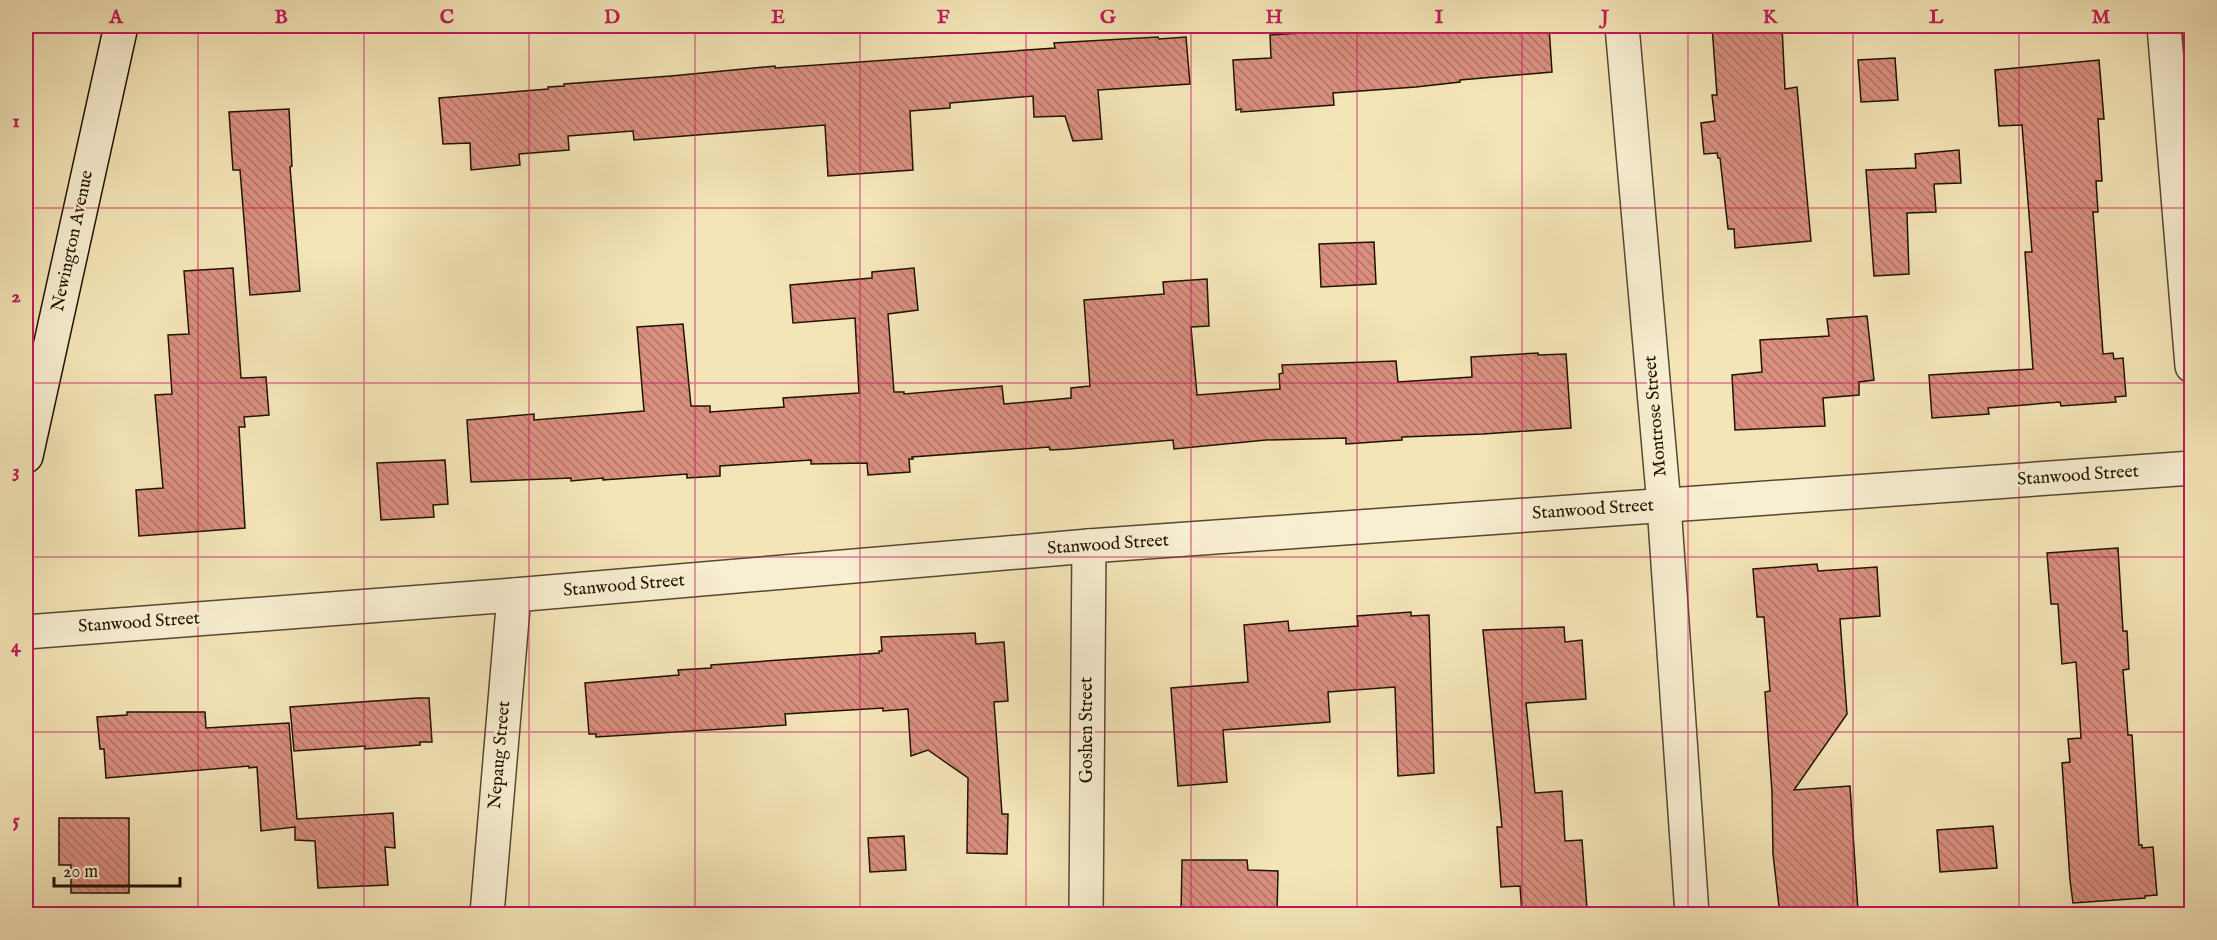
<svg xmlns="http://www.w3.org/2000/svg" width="2217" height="940" viewBox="0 0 2217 940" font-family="'IM FELL English',serif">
<defs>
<pattern id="building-back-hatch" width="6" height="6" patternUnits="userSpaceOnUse" patternTransform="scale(1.5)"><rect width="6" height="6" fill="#da8f7f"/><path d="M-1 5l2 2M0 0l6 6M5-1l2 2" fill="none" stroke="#b07466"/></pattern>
</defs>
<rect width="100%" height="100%" fill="#f4e5b8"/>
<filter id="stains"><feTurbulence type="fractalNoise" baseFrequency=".00333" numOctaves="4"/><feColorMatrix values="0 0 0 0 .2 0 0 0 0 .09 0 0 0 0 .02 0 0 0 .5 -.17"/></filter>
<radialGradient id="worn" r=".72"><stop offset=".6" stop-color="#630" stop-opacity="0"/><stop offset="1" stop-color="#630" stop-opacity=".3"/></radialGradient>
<g fill="url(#building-back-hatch)" stroke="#211302" stroke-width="1.5">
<path d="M1410,26H1549L1552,72L1460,80V82L1416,87L1333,93L1334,105L1241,112V109L1236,110L1233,60L1271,58L1270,35Z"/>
<path d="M1712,26H1782L1785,89L1797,87L1811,241L1735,248L1734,229H1728L1720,158H1718L1717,153L1704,154L1701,123L1715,121L1712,95H1717Z"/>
<path d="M1158,37L1159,39L1186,37L1190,84L1098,90L1102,139L1073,141L1065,116L1034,117L1033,96L950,103V108L910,111L913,170L828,176L825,125L634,140L633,131L568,136L569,150L519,154L520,165L471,170L470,143L443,144L439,98L548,89V87L564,86V84L671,76L775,66V68L1055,48L1054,43Z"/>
<path d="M1895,58L1898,100L1861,102L1858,60Z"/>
<path d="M2099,60L2104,119H2098L2102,181H2096L2098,212H2093L2103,354L2113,353L2114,359L2123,358L2126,396L2115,397L2116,402L2061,406L2060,402L1988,408L1989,414L1932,418L1929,375L2033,369L2025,252H2032L2022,125L1999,126L1995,70Z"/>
<path d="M289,109L292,166L290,167L300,291L250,295L240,170H233L229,112Z"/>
<path d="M1959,150L1961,183L1934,184L1936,212L1907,213L1909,274L1874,276L1866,170L1916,168L1915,154Z"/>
<path d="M1374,242L1376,284L1321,287L1319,244Z"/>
<path d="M233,268L241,378L266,377L269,415L244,417L245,427H239L245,528L139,536L136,490L163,488L155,395L172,394L168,335L189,334L184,271Z"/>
<path d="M914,268L918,310L888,314L894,392H904V394L1002,386L1004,404L1071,398V388L1090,386L1084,300L1164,294L1163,282L1207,279L1209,326L1191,327L1197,395L1280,389L1279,374L1283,373L1282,365L1396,361L1398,382L1472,377L1471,357L1538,353V355L1566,354L1571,428L1483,434L1402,437V440L1346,444V438L1266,440L1174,449L1173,440L1069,449L1050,450L1049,447L912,457L913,459H909L910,472L868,475L867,463L811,464V460L720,466V476L687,478V474L603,480V478L571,481V478L471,482L467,420L534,414V420L644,411L637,327L683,324L691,406H710V412L784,407L783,398L859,393L855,318L793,323L790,285L872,278V272Z"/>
<path d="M1867,316L1874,380L1859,382V395L1823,398L1825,426L1735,430L1732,375L1762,372L1760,340L1829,336L1827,319Z"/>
<path d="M445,460L448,504L433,505L434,517L381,520L377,463Z"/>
<path d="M2118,548L2123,631H2127L2129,669L2123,670L2128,735H2132L2139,845H2142V848L2153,847L2157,895L2145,896V898L2073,903L2070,880L2062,763L2070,762L2068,739L2081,738L2076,662L2062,664L2058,604H2051L2047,553Z"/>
<path d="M1817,564L1818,571L1877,567L1880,616L1840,619L1847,714L1794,790L1850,786L1858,911L1827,913V915H1780L1773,854L1772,792L1765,692L1770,691L1764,617H1757L1753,569Z"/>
<path d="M1411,612V616L1429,615L1434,773L1398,776L1395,687L1328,692L1330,722L1223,730L1227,782L1178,786L1171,688L1248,682L1244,625L1288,621L1289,631L1358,626L1357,616Z"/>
<path d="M1564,627L1565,642L1582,640L1586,699L1526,703L1535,793L1562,791L1565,841L1582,840L1587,909L1522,915L1520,886L1501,887L1497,827H1502L1483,630Z"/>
<path d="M975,633L976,644L1004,642L1008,701L994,702L1002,814H1008L1007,854L967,853L968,778L928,750L911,756L908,709L883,711V708L785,714L786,725L596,737V734H589L585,683L679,675L678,670L711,668V665L879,653V651H882L881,637Z"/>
<path d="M417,698H429L432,742H420V745L365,749V746L294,751L290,707Z"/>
<path d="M127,712H205L206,728L289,723L297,819L393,813L395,848L385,847L388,885L318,888L315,841L295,840V827L261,831L257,767L249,768V766L106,778L104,749H100L97,717L127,715Z"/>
<path d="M59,818H129V893H71V865H59Z"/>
<path d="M1993,826L1997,868L1940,872L1937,830Z"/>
<path d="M904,836L906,870L870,872L868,838Z"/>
<path d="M1182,860H1247L1248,870L1278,871L1277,915H1181Z"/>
</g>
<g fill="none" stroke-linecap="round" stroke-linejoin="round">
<g stroke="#564830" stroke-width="36">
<g id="minor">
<path d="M1622,26L1664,505L1692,914"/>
<path d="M2164,26L2192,366"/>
<path d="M26,632L514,595L1089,546L2192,468"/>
<path d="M487,914L514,595"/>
<path d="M1086,914L1089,546"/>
</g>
</g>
<g stroke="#211302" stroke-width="36">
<path id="secondary" d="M26,456L121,26"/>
</g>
<use href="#minor" stroke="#f8eed1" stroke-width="33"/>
<use href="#secondary" stroke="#f8eed1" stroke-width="33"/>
</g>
<path fill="none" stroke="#c2185b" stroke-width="1.5" stroke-opacity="0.55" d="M198,26V914M364,26V914M529,26V914M695,26V914M860,26V914M1026,26V914M1191,26V914M1357,26V914M1522,26V914M1688,26V914M1853,26V914M2019,26V914M26,208H2192M26,383H2192M26,557H2192M26,732H2192"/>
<g text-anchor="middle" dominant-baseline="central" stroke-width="5" stroke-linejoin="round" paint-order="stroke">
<g font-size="18" fill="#211302" stroke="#f8eed1">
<text transform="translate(73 241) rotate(-78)">Newington Avenue</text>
<text transform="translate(1656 416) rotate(-95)">Montrose Street</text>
<text transform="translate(2078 476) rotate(-4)">Stanwood Street</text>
<text transform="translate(1593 510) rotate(-4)">Stanwood Street</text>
<text transform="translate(1108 545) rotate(-4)">Stanwood Street</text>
<text transform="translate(624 586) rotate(-5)">Stanwood Street</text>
<text transform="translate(139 623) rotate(-4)">Stanwood Street</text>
<text transform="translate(1087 730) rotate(-90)">Goshen Street</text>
<text transform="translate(500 755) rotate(-85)">Nepaug Street</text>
</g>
</g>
<rect width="2217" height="940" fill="none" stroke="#f4e5b8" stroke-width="66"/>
<path d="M54 877v9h126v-9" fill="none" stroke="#211302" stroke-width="3"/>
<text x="63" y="877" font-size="18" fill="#211302" stroke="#f8eed1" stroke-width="4.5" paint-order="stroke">20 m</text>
<rect x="33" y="33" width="2151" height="874" fill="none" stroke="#c2185b" stroke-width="2"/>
<g font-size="20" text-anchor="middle" font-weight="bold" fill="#c2185b">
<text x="116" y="23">A</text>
<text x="281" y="23">B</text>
<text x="447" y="23">C</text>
<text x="612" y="23">D</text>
<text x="778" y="23">E</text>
<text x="943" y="23">F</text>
<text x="1108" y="23">G</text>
<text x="1274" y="23">H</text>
<text x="1439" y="23">I</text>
<text x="1605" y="23">J</text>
<text x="1770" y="23">K</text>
<text x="1936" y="23">L</text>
<text x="2101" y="23">M</text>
<text x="16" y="127">1</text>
<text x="16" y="302">2</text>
<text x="16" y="477">3</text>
<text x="16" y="652">4</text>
<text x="16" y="826">5</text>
</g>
<rect width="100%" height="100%" filter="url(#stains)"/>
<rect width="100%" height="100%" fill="url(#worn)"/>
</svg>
